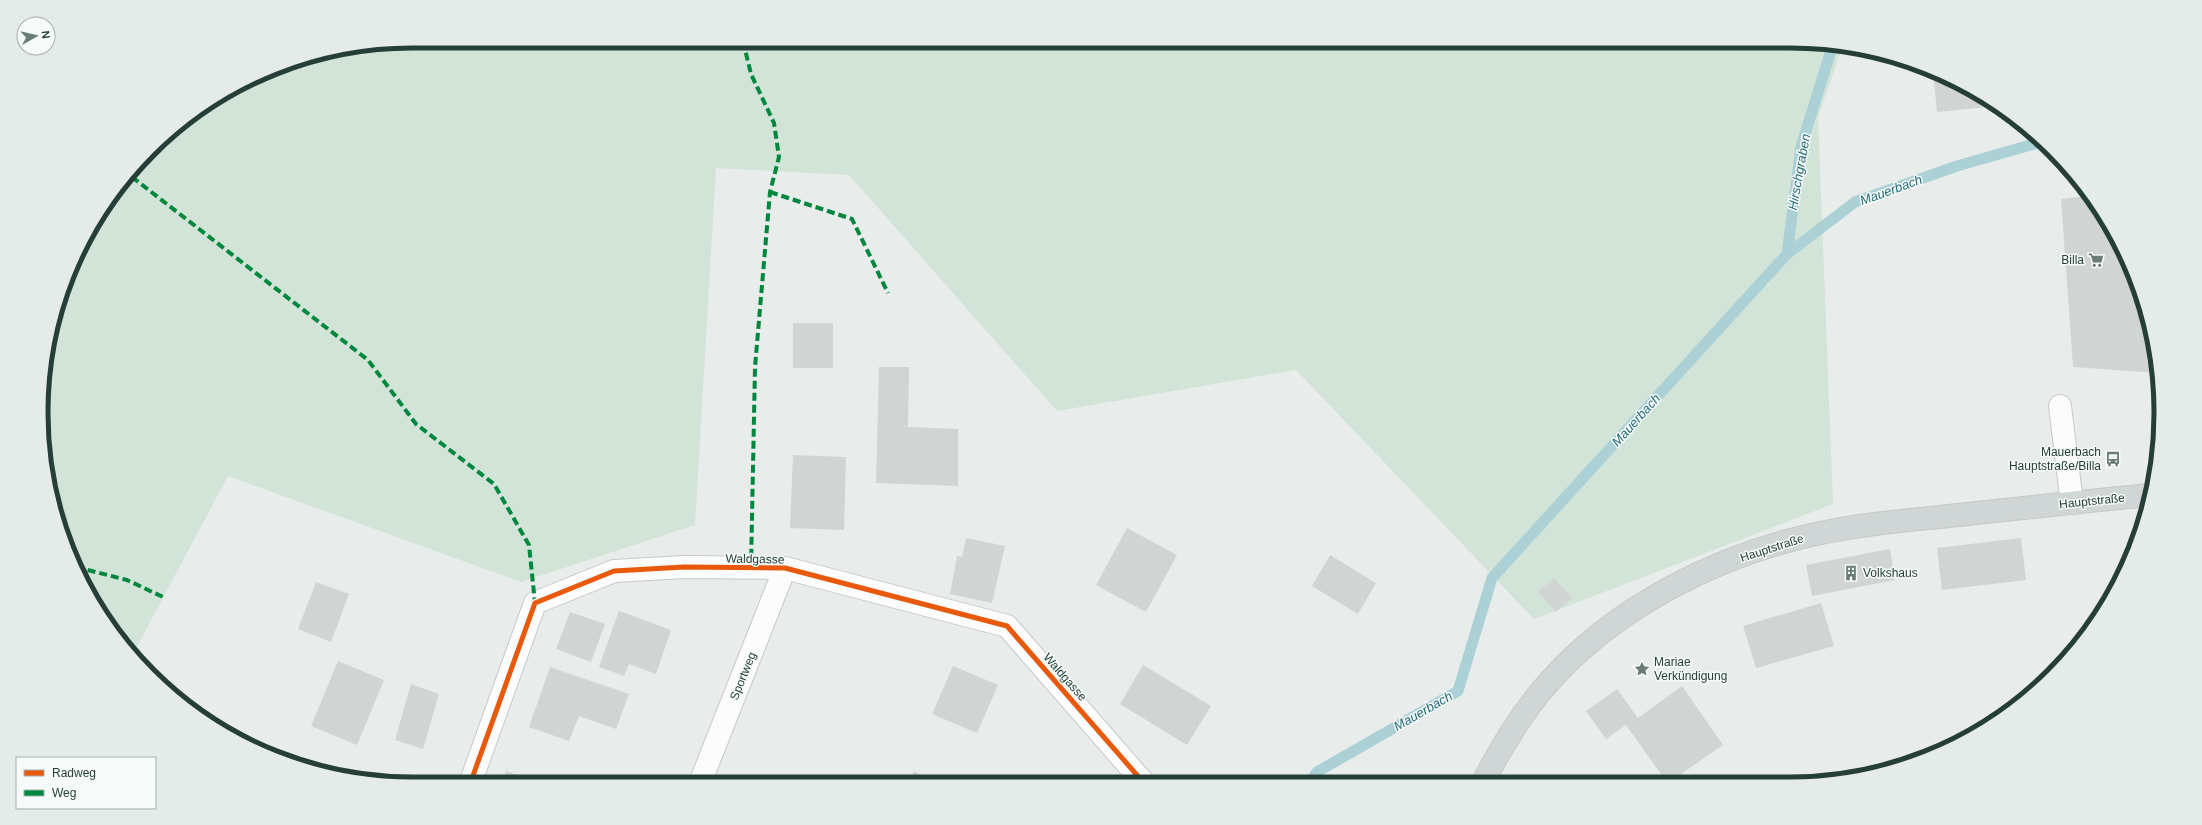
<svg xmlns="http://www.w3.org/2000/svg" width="2202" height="825" viewBox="0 0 2202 825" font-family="Arial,sans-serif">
<rect width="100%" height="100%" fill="#e8ecea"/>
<path fill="#d2e4d7" d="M413,41H1789L1842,48L1818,117L1833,504L1534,619L1296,370L1057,411L849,175L716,168L695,525L521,582L228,476L134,652L103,619L69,554L48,485L44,364L61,293L91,227L168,133L227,91L293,61Z"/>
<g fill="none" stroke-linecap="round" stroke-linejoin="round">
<g stroke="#abd1d7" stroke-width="11">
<path d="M1787,254L1801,147L1832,47"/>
<path d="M1310,782L1317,772L1458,691L1492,578L1787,254L1855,202L1957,166L2041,142"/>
</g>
</g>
<g fill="#d0d5d3">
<path d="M1933,72L1954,79L1987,100V107L1937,112Z"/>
<path d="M2089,196L2111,227L2141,293L2158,364V373L2073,367L2061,199Z"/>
<rect x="793" y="323" width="40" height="45"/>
<path d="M879,367H909L908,427L958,429V486L876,483Z"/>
<path d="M793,455L846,457L844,530L790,528Z"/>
<path d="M1127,528L1177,555L1146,612L1096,585Z"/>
<path d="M966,538L1005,546L992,603L950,594L957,556L962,557Z"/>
<path d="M2021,538L2026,580L1942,590L1937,548Z"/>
<path d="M1890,549L1895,580L1812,596L1806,565Z"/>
<path d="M1330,555L1376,583L1358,614L1312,586Z"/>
<path d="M1554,578L1572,598L1556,612L1538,592Z"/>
<path d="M316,582L349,594L331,642L298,629Z"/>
<path d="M1821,603L1834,646L1756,668L1743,626Z"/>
<path d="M619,611L671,630L656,674L629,664L624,676L599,667Z"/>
<path d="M570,612L605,624L591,662L556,649Z"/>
<path d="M338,661L384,680L357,745L311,726Z"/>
<path d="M1143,665L1211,706L1187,745L1120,704Z"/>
<path d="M953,666L998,685L977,733L932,714Z"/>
<path d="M550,667L629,694L616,729L579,716L569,741L529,727Z"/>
<path d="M411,684L439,694L423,749L395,740Z"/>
<path d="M1682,686L1723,745L1671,781H1666L1626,725L1606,739L1586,711L1617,689L1638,718Z"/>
<path d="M506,771L541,783V784H501Z"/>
<path d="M914,771L935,783H907Z"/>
<path d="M1590,776L1598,781H1586Z"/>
</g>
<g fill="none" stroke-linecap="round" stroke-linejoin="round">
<g stroke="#c5c9c7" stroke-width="24">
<g id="minor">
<path d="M2060,406L2072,503"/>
<path d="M700,783L785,568"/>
<path d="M470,784L535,603L614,571L684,567L785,568L1007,626L1143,782"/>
</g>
</g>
<g stroke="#c3cac8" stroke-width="24">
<path id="major" d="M1483,782C1502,746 1522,712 1549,682C1617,605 1722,553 1821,533C1867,523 1913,520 1959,515C2023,508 2087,501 2151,495"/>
</g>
<use href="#minor" stroke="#fcfcfc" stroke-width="22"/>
<use href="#major" stroke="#d0d6d5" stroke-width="22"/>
<g stroke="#00873e" stroke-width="4" stroke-dasharray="8 4" stroke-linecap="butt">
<path d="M743,41L751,74L774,123L779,157L770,192L755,367L751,568"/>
<path d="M132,177L368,360L416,424L494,484L529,545L535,603"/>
<path d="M770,192L852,219L888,293"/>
<path d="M76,567L127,580L163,597"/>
</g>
<g stroke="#f6faf8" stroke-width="8">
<path id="cycleway" d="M470,784L535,603L614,571L684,567L785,568L1007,626L1143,782"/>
</g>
<use href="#cycleway" stroke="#e8590c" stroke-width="5"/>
</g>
<defs>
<g id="supermarket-bare" transform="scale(1.2)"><path d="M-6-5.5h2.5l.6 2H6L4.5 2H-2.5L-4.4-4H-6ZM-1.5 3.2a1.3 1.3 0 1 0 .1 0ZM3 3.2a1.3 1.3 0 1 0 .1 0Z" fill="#697c76" stroke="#f6faf8" stroke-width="2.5" paint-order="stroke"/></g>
<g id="bus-bare" transform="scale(1.2)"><path d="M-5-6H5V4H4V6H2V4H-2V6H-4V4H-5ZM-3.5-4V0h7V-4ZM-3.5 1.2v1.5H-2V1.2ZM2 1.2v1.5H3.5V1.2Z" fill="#697c76" stroke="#f6faf8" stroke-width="2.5" paint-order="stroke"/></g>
<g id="building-bare" transform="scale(1.2)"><path d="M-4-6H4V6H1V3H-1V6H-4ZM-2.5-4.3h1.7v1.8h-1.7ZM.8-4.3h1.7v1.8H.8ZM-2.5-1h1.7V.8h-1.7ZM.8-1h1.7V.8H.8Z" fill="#697c76" stroke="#f6faf8" stroke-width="2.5" paint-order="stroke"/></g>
<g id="sight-bare" transform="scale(1.2)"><path d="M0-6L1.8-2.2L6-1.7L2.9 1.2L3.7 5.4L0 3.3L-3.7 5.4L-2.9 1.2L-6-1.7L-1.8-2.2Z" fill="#697c76" stroke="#f6faf8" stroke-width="2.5" paint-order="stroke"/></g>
</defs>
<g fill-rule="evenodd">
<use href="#supermarket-bare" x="2096" y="260"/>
<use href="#bus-bare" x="2113" y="459"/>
<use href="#building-bare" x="1851" y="573"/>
<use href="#sight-bare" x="1642" y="669"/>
</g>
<g text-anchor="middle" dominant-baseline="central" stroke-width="3" stroke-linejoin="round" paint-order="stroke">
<g font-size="12" fill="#253f38" stroke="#f6faf8" text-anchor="end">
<text x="2084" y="260">Billa</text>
<text x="2101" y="452">Mauerbach<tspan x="2101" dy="14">Hauptstraße/Billa</tspan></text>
<text x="1863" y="573" text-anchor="start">Volkshaus</text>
<text x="1654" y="662" text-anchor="start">Mariae<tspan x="1654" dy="14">Verkündigung</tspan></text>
</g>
<g font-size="12" fill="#253f38" stroke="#f6faf8">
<text transform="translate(2092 501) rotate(-6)">Hauptstraße</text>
<text transform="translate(1772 548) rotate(-18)">Hauptstraße</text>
<text transform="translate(755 559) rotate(1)">Waldgasse</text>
<text transform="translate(743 676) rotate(-68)">Sportweg</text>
<text transform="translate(1065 677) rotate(49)">Waldgasse</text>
</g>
<g font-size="13" font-style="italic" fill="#226a78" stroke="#f6faf8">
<text transform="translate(1799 172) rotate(-80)">Hirschgraben</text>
<text transform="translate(1891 190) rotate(-20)">Mauerbach</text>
<text transform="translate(1636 420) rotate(-48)">Mauerbach</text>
<text transform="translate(1423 711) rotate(-30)">Mauerbach</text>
</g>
</g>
<path d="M0 0H2202V825H0ZM412 48H1790A364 364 0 0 1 2154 412V413A364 364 0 0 1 1790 777H412A364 364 0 0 1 48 413V412A364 364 0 0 1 412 48Z" fill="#e5ebe9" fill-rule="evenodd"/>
<path fill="none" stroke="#253f38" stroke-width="5" d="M412 48H1790A364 364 0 0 1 2154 412V413A364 364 0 0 1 1790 777H412A364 364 0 0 1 48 413V412A364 364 0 0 1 412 48Z"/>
<rect x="16" y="757" width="140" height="52" fill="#f6faf8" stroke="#a2afab"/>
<rect x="24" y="770" width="20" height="6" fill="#e8590c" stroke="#a2afab"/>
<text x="52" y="777" font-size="12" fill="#253f38">Radweg</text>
<rect x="24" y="790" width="20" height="6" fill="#00873e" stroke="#a2afab"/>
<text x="52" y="797" font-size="12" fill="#253f38">Weg</text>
<g transform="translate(36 36) rotate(82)"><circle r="19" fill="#f6faf8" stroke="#a2afab"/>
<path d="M0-3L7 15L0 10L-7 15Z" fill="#697c76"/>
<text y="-6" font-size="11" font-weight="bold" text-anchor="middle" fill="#253f38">N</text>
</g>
</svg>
